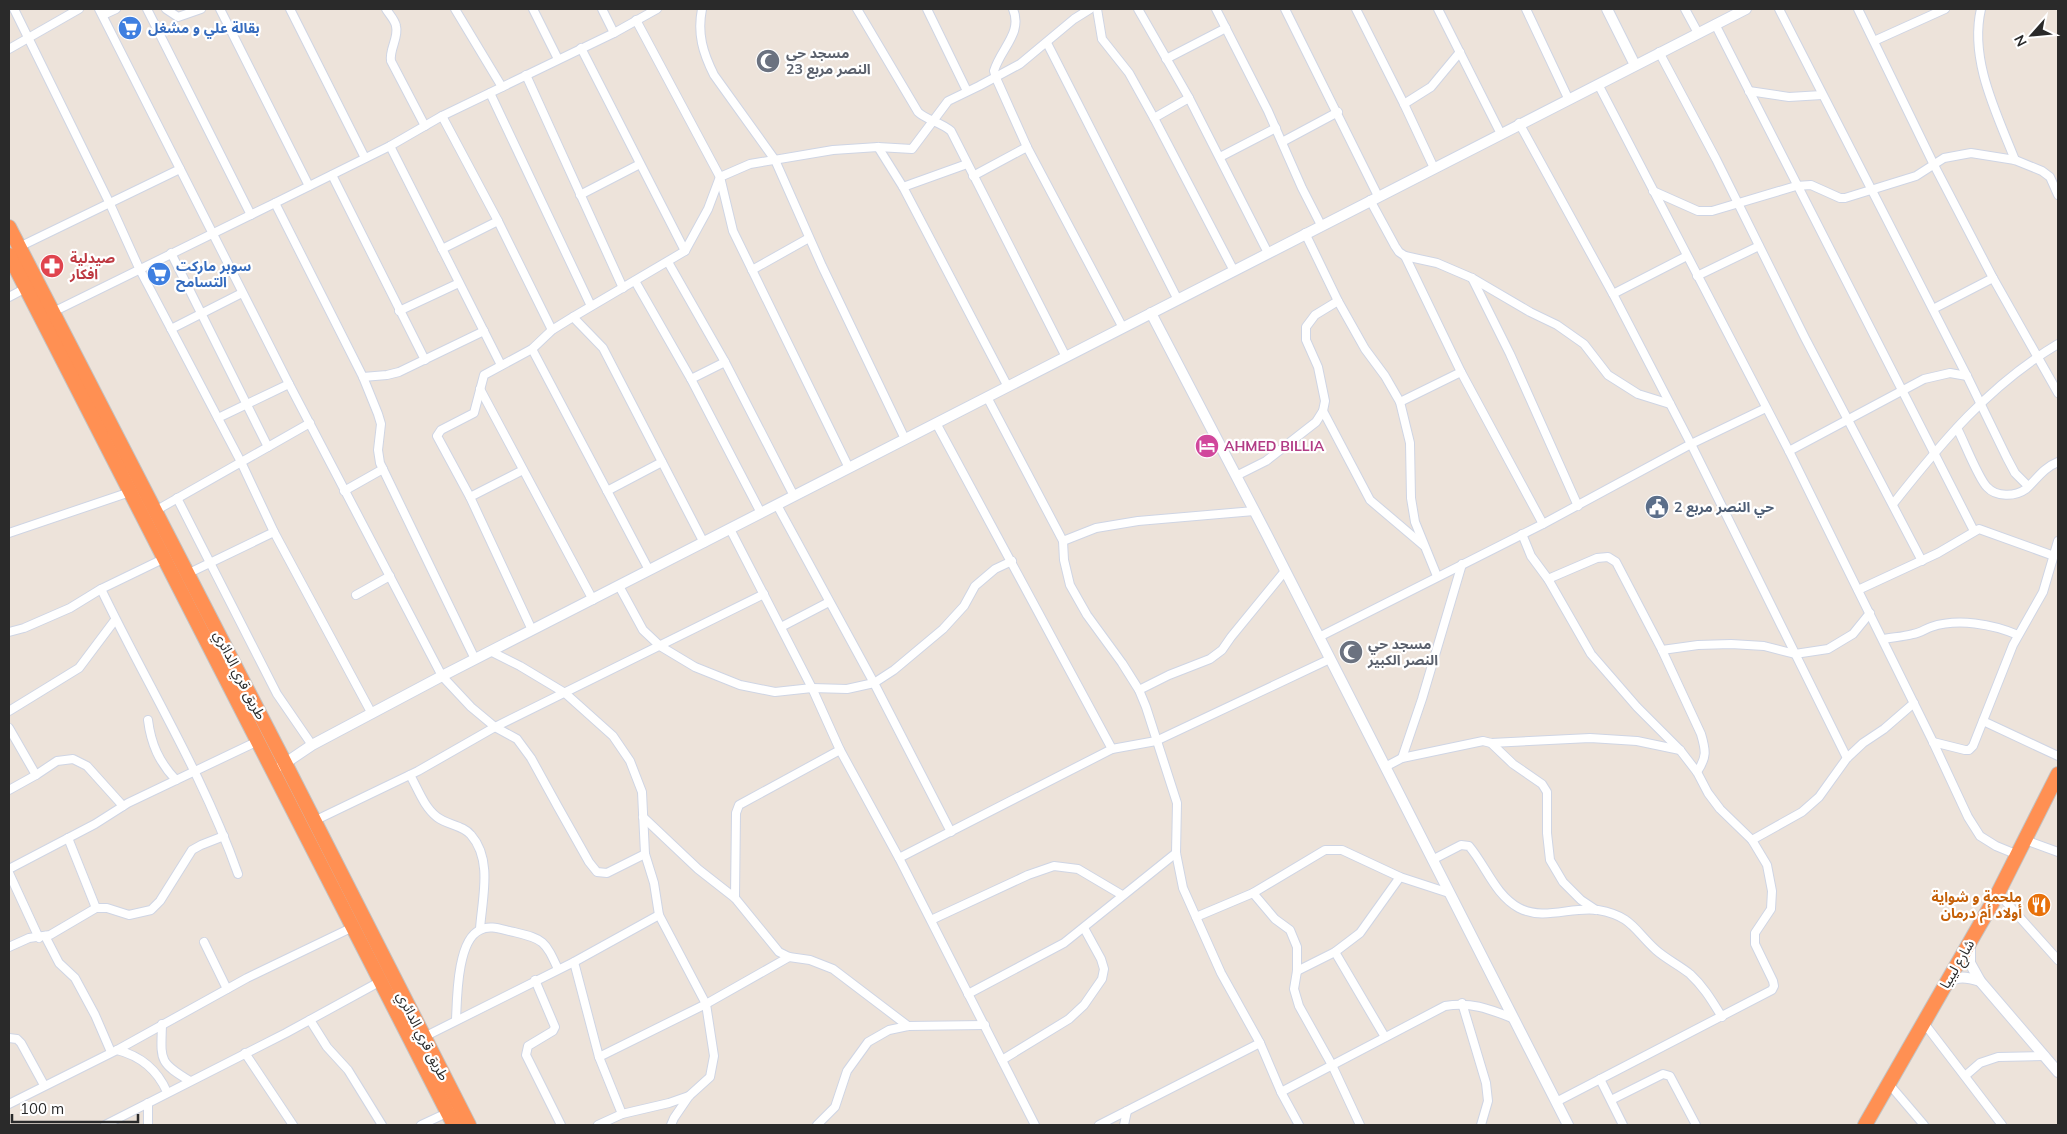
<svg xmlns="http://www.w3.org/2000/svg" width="2067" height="1134" viewBox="0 0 2067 1134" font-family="Mulish,'Noto Sans Arabic',sans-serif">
<rect width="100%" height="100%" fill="#ede3da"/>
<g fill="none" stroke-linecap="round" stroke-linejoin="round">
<g stroke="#cfd5e4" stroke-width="10">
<g id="street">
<path d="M14,9L110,204L139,268L241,462L274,532L372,714"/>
<path d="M99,9L289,384L442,676L471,707L495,727L517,739L531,758L558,807L589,862L597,872L607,873L645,854"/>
<path d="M147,9L251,215"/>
<path d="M166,9L178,17L201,9"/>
<path d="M220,9L309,186"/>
<path d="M290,9L365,158"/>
<path d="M386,9C389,14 395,20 396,26C399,38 389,49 391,61L425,126"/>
<path d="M455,9L502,87"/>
<path d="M533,9L558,59"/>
<path d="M602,9L614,33"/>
<path d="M702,9C697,34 703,53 714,75L775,160L822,266L905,439"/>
<path d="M857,9L918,112C926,120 941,122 951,131L1066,357"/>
<path d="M927,9L967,91"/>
<path d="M1013,9C1023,33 1001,48 994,71L996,78L1027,147"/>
<path d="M1097,9L1102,39L1129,73L1154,118L1234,271"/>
<path d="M1138,9L1189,98"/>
<path d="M1216,9L1268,111L1302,188L1321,225"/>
<path d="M1285,9L1378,196"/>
<path d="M1356,9L1404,104L1434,168"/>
<path d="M1438,9L1501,134"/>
<path d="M1526,9L1568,98"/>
<path d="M1685,9L1698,33"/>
<path d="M1779,9L1967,376L2007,458L2015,473L2028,486"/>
<path d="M1858,9L1934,165L1993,278L2058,393"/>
<path d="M1981,9C1969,60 1997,114 2015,160"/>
<path d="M103,15L116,9"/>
<path d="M636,20L720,177L733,231L849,468"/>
<path d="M1715,24L1974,531"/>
<path d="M1874,41L1945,9"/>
<path d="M1047,43L1178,300"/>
<path d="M581,48L685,251"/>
<path d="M9,49L79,9"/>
<path d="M1659,52L1716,159L1805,338L1922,561"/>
<path d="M1166,59L1226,28"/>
<path d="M526,75L623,288"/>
<path d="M1598,84L1789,451L1933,742L1968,817L1980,836L1996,846L2018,855"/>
<path d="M1749,91L1789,97L1822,95"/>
<path d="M490,93L591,306"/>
<path d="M1404,104L1431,87L1460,52"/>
<path d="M442,116L498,221L552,330"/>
<path d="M1154,118L1189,98L1268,253"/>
<path d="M1519,123L1613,294L1691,444L1847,758"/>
<path d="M1282,142L1338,112"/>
<path d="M390,146L501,365"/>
<path d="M878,147L903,187L1008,387"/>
<path d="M1220,157L1276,128"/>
<path d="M332,175L425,360"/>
<path d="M973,176L1027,147L1123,328"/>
<path d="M903,187L967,164"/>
<path d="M1653,191L1698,211H1712L1796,186L1811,185L1840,198H1845L1916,176L1944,158L1971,153L2015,160L2042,171L2050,177L2058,195"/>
<path d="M580,195L640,164"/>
<path d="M1370,200L1395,246L1399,252L1405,256L1461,372L1543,524"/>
<path d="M275,203L363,377L378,414L381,424L378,450L380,463L475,659"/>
<path d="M1305,233L1338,301L1365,349L1385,376L1400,402L1410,443L1411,498L1415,522L1437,576"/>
<path d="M19,247L180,169"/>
<path d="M442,249L498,221"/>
<path d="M171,253L268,447"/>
<path d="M1405,256L1437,263L1472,278L1530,312L1557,325L1584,344L1608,375L1638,394L1670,404"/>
<path d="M668,262L725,362"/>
<path d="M752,270L809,238"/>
<path d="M1697,276L1759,246"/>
<path d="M1472,278L1510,354L1578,506"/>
<path d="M635,281L691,379L761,513"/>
<path d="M1613,294L1687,256"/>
<path d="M9,297L26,288"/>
<path d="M1933,309L1993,278"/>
<path d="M399,311L459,283"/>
<path d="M51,313L275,203L390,146L442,116L614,33L657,9"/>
<path d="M573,317L603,348L704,543"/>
<path d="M171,329L242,293"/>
<path d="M532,349L649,570"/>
<path d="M363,377L387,375L399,372L484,331"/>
<path d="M691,379L725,362L794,496"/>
<path d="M480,389L593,600"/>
<path d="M987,397L1063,541L1064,560L1070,585L1087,615L1122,663L1139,690L1146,707L1177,803L1176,853L1183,888L1221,973L1260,1043L1281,1092L1299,1125"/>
<path d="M1400,402L1461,372"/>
<path d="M1323,411L1370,500L1423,545"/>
<path d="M218,418L289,384"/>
<path d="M936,423L1112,749"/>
<path d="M1957,428C1964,441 1978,478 1987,487C1996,497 2015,497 2026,489C2037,479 2043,468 2058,462"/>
<path d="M1789,451L1924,379L1950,373L1967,376"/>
<path d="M1236,476L1266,461L1316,422L1323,411L1325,401L1318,367L1306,340V327L1315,315L1338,301"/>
<path d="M344,491L383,469"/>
<path d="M607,491L662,462"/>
<path d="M470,497L523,470"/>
<path d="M177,498L277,694L312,745"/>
<path d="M1893,504C1942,442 1989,385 2058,344"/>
<path d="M777,505L874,683L951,832"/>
<path d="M155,511L310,423"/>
<path d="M730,529L812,688L840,750L899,858L1035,1125"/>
<path d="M9,533L130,492"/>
<path d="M1522,534L1531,556L1548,579L1591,654L1637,707L1680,750L1697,772L1708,793L1720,809L1752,840L1767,865L1772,891L1771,909L1755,933V944L1773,981L1774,986L1772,990L1556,1102"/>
<path d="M1063,541L1096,528L1138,521L1254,511"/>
<path d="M187,574L274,532"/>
<path d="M1548,579L1597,558L1608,557L1616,562L1662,650L1701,734C1706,751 1707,757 1697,772"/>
<path d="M619,586L643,630L660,646L695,667L740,685L775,692L812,688L847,689L874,683L894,670L943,629L964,606L975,586L995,569L1012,561"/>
<path d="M101,589C147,685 203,774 238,874"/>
<path d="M1858,590L1938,553L1979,529L2054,556"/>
<path d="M356,595L390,576"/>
<path d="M781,627L829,602"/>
<path d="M532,630L470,497L437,436L441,430L474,413L484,375L532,349L552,330L573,317L685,251L708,209L720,177L750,164L833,150L878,147L912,149L948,101L979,86L1020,64L1074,19L1090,9"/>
<path d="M9,632L24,628L70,608L101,589L163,559"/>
<path d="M1319,637L1543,524L1691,444L1766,408"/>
<path d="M1883,639C1893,637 1903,637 1913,634C1920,633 1925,629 1931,627C1958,618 1992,624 2018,635"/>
<path d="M1662,650L1698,645L1731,644L1764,646L1795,654L1828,649L1853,634L1870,613"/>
<path d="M490,651L520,666L565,693L613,736L630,761L642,792L645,854L654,883L659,915L706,1004L714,1056L710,1077L689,1096L674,1118L671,1125"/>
<path d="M1139,690L1169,675L1210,659L1222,650L1231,637L1285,571"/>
<path d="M9,711L79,668L115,620"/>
<path d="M148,720C151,744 159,762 176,780"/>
<path d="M1983,721L2058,756"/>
<path d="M9,728L36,775"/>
<path d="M1933,742L1965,750H1969L1973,746L2013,645L2043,592L2058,541"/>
<path d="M1491,743L1513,764L1542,784L1547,792V833L1550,860L1563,882L1581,900L1596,910"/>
<path d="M1402,758L1422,699L1462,564"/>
<path d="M1385,767L1402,758L1483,741L1491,743L1590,738L1637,741L1680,750"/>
<path d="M410,775C418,789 424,807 437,817C447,825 463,825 471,835C493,860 482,899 480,929"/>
<path d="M9,790L36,775L57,761L73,759L87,766L123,806"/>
<path d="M643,817L698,869L735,898L779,952L789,957L810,960L833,969L908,1026"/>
<path d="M314,821L418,771L495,727L764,594"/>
<path d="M68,838L96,908"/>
<path d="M1752,840L1802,812L1819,797L1847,758L1863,743L1884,729L1914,703"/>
<path d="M2025,840L2058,852"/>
<path d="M899,858L1112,749L1156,741L1330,659"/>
<path d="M1432,860L1461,845L1469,846C1486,866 1495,895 1519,908C1544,921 1572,906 1598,910C1632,916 1634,930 1656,950C1666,959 1679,965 1690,974C1704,987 1712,1001 1722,1017"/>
<path d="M9,869L95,824L128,803L258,741"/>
<path d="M9,873L39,938"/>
<path d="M1253,893L1275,919L1290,930L1297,947V971L1294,989L1299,1006L1332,1065L1360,1125"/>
<path d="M1998,893L2058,960"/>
<path d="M735,898L736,813L739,805L840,750"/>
<path d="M1196,917L1253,893L1325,850H1342L1400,877L1449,893"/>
<path d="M931,920L1028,875L1054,866L1078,869L1122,895"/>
<path d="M45,936L59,963L75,978L95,1015L111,1052"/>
<path d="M204,942L227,989"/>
<path d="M9,947L29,938L50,935L96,908H107L129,915L151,910L160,901L192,850L201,845L224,836"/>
<path d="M1335,952L1385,1037"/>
<path d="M574,962L599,1057L622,1114"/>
<path d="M1297,971L1335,952L1360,933L1400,877"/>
<path d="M535,980L555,1027L553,1031L528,1046L526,1055L561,1125"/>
<path d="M968,994L1064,943L1176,853"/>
<path d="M1462,1003L1486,1083L1488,1101L1481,1125"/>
<path d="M310,1020L327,1047L348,1070L382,1125"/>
<path d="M456,1020C457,999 457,940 480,930C490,924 503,930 514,932C544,939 545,941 558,969"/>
<path d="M1924,1023L2002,1125"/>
<path d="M162,1024C161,1060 158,1062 190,1081"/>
<path d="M424,1037L574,962L659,915"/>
<path d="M9,1038L17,1039L21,1043L44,1085"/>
<path d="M117,1050C141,1056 157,1069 167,1092"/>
<path d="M245,1053L293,1125"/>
<path d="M599,1057L706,1004L789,957"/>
<path d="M1002,1060L1069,1019L1084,1005L1102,979L1104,969L1101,959L1084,928"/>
<path d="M1965,1076L1980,1063L1998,1057L2045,1056"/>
<path d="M1600,1079L1623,1125"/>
<path d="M1889,1084L1924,1125"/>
<path d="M1281,1092L1445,1006C1471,1002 1487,1008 1512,1018"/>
<path d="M1611,1100L1663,1074L1670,1076L1696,1125"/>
<path d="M148,1103V1125"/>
<path d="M9,1104L117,1050L247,978L353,927"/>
<path d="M105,1125L286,1033L381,981"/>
<path d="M421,1125L451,1111"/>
<path d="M598,1125L622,1114L669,1103L689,1096"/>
<path d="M817,1125L835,1107L847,1071L868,1042L889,1030L908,1026L985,1025"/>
<path d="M1099,1125L1260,1043"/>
<path d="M1124,1125L1127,1111"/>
</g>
</g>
<g stroke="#cfd5e4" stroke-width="12">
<g id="secondary">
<path d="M1607,9L1635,65"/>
<path d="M1151,313L1267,535L1568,1125"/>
<path d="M281,766L312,745L442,676L1746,9"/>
<path d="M1970,945V963L1980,981L2058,1072"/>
<path d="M1946,983C1958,975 1967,977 1980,981"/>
</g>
</g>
<g stroke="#c3c3c3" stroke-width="16">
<g id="highway">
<path d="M9,227L285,763L469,1125"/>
<path d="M9,255L454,1125"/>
<path d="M1865,1125L1998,893L2058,774"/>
</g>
</g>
<use href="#street" stroke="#fff" stroke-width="8"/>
<use href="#secondary" stroke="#fff" stroke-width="10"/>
<use href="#highway" stroke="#ff9053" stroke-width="14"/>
</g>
<defs>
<g id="supermarket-disc" transform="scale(1.25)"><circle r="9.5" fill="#3f7fe0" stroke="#fff"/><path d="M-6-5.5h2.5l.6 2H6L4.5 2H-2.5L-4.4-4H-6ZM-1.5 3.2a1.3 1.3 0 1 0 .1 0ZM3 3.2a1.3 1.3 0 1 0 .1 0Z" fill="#fff"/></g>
<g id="mosque-disc" transform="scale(1.25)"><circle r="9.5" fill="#6b7280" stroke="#fff"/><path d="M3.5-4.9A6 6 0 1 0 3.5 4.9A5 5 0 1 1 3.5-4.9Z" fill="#fff"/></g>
<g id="pharmacy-disc" transform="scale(1.25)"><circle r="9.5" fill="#e0444e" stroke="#fff"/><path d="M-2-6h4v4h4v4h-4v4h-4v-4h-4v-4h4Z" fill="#fff"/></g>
<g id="hotel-disc" transform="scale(1.25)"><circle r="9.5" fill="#d1479c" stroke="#fff"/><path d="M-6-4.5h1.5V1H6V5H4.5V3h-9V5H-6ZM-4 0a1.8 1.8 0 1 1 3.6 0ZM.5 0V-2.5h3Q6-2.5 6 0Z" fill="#fff"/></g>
<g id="civic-disc" transform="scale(1.25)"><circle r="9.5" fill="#5c6f8a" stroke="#fff"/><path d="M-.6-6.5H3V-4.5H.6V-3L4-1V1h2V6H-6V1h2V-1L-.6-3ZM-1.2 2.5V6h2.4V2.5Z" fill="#fff"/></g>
<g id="restaurant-disc" transform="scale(1.25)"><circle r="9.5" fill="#e8710a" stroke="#fff"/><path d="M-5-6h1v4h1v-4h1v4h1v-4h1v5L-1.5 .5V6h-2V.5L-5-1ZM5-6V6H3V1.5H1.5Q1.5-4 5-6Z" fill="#fff"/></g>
</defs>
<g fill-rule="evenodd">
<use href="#supermarket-disc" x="130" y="28"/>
<use href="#mosque-disc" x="768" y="61"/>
<use href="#pharmacy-disc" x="52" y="266"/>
<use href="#supermarket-disc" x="159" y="274"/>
<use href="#hotel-disc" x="1207" y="446"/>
<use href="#civic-disc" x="1657" y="507"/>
<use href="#mosque-disc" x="1351" y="652"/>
<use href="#restaurant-disc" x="2039" y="905"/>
</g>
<g text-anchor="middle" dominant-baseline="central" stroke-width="4.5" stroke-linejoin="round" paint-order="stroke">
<g font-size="14" font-weight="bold" fill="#366cbe" stroke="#fff" text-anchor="start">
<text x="148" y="28">بقالة علي و مشغل</text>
<text x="176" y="266">سوبر ماركت<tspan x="176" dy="16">التسامح</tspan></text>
</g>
<g font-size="14" font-weight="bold" fill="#5b616d" stroke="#fff" text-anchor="start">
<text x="786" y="53">مسجد حي<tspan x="786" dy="16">النصر مربع 23</tspan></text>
<text x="1368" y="644">مسجد حي<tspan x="1368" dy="16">النصر الكبير</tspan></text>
</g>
<g font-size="14" font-weight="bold" fill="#be3a42" stroke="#fff" text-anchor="start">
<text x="70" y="258">صيدلية<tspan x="70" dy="16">افكار</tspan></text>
</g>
<g font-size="14" font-weight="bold" fill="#b23c85" stroke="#fff" text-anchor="start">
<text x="1224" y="446">AHMED BILLIA</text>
</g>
<g font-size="14" font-weight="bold" fill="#4e5e75" stroke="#fff" text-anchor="start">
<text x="1674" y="507">حي النصر مربع 2</text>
</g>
<g font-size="14" fill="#2a2a2a" stroke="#fff">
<text transform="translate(240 675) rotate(63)">طريق قري الدائري</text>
<text transform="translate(1957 964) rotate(-60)">شارع ليبيا</text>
<text transform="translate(423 1036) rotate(63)">طريق قري الدائري</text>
</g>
<g font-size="14" font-weight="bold" fill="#c56008" stroke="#fff" text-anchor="end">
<text x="2022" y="897">ملحمة و شواية<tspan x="2022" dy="16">أولاد أم درمان</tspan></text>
</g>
</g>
<rect width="2067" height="1134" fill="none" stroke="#2a2a2a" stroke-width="20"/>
<g transform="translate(2032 35) rotate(243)" stroke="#ffffff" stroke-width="4" paint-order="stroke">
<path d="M0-4L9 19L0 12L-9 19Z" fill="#2a2a2a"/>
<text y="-8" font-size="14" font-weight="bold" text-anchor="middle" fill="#2a2a2a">N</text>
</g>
<path d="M12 1114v8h126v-8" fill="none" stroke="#2a2a2a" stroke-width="2.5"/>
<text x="20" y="1114" font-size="15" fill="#2a2a2a" stroke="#ffffff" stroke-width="4" paint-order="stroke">100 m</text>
</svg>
